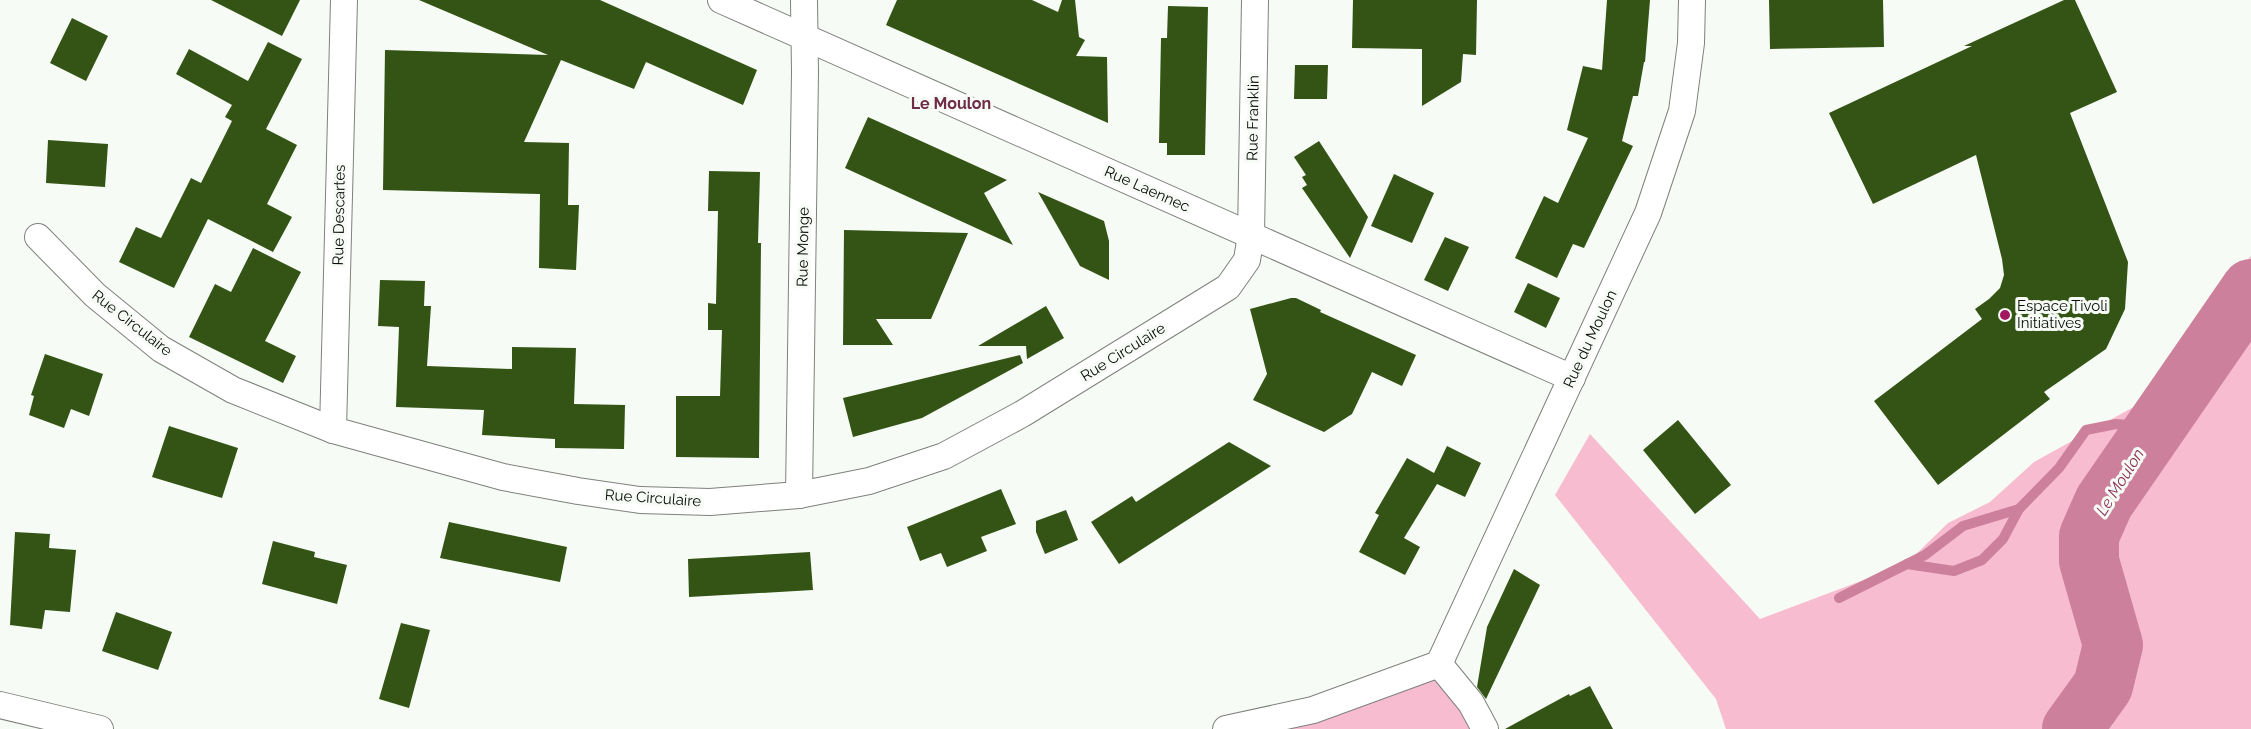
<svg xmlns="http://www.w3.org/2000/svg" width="2251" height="729" viewBox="0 0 2251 729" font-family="Raleway,sans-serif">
<rect width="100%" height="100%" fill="#f7fbf5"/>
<g fill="#f7bcd0">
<path d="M2251,256V729H1726L1716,699L1555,495L1590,434L1760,619L1906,564L1948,523L1990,502L2034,462L2139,404L2226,283Z"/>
<path d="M1439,664L1485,729H1226Z"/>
</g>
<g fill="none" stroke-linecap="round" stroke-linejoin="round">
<g stroke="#cc809c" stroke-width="10">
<path d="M1907,564L1954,571L1982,560L2003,539L2019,509L2059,468L2086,430L2116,424L2156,427"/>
<path d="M1839,598L1925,555L1963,526L2019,509"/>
</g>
<path stroke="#cc809c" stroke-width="60" d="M2072,729L2103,686L2113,645L2089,561V536L2104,502L2251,289"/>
</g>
<g fill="#335414">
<path d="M211,0H300L282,36Z"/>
<path d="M419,0H600L757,70L743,105L646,62L634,89L561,60L524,142L569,143L568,205H579L576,270L539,268L540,194L383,190L385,50L548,55Z"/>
<path d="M897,0H1032L1058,12L1062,0H1075L1079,37L1085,40L1076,56L1107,57L1108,123L886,25Z"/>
<path d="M1353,0H1477L1476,55L1463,54L1461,82L1422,106V49L1352,48Z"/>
<path d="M1607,0H1650L1645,62H1644L1638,96H1633L1622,141L1633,146L1584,248L1573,244L1557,278L1515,258L1544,196L1558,203L1588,138L1567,130L1583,66L1602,70Z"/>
<path d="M1769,0H1883L1884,47L1770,49Z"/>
<path d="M2064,0H2075L2117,92L2070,113L2128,262L2125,309L2106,349L2044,392L2050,399L1938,485L1874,401L1982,319L1975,309L1989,299L2000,288L2004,275L2002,259L1976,155L1873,204L1829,113L1972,46H1964Z"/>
<path d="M1168,6L1208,7L1205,155H1167V143H1159L1161,38H1167Z"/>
<path d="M72,18L108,36L86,81L50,63Z"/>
<path d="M268,42L302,59L266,129L297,145L267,204L292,217L273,252L208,219L174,288L119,262L136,227L161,238L191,178L201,183L232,121L225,117L232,105L176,74L189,49L248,81Z"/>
<path d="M1295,65H1328L1327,99H1294Z"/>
<path d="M868,117L1007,180L984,193L1013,245L845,168Z"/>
<path d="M48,140L108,144L105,187L46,183Z"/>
<path d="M1319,141L1368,217L1350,258L1302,188L1307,185L1302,177L1306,175L1294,157Z"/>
<path d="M709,171L760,172L758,243H761L759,458L676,457V396H720L722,330H708V303L716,304L718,211H708Z"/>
<path d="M1394,174L1434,193L1412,243L1371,226Z"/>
<path d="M1038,192L1104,221L1109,241V280L1080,266Z"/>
<path d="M844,230L968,233L931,319H876L893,345H843Z"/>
<path d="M1445,237L1469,247L1448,291L1424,280Z"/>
<path d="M253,248L301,272L265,341L296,356L283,383L189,337L215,284L231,292Z"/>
<path d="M380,280L425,281L424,306H431L427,366L512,369V347L576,348L574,404L625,405L624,449L555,448V439L482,435L484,410L396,407L399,327L378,326Z"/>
<path d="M1528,283L1560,298L1546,328L1514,312Z"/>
<path d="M1291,298H1296L1321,310L1320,312L1416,355L1402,386L1372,372L1352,414L1324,432L1253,400L1267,374L1250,309Z"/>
<path d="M1046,306L1064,338L1027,359L1026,346H978Z"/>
<path d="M45,354L103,374L89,416L71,409L64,428L29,415L34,396L31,395Z"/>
<path d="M1020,355L1023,363L922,418L853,437L843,398Z"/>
<path d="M1678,420L1731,485L1695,514L1643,450Z"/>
<path d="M169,426L238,448L222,498L152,477Z"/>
<path d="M1229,442L1271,466L1119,564L1091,522L1132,496L1136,502Z"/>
<path d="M1447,446L1481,463L1465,497L1437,484L1404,538L1420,547L1405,575L1359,552L1379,515L1375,513L1407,458L1434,473Z"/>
<path d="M1001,489L1016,524L981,537L987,551L947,567L941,553L920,561L907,527Z"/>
<path d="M1066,510L1078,540L1045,554L1036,532V521Z"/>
<path d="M449,522L567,547L560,582L440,558Z"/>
<path d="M15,532L50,534L49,548L76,550L70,612L45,610L42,629L10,625Z"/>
<path d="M273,541L315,552L314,557L347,565L337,604L262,584Z"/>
<path d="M810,552L813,590L689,597L688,559Z"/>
<path d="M1514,569L1540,585L1486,699L1477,687L1487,627Z"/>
<path d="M116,612L172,632L158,670L102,651Z"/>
<path d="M401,623L430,630L409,708L379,699Z"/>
<path d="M1590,686L1613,729H1505L1569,694L1570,696Z"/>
</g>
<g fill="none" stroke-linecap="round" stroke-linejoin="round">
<g stroke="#7e817c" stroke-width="28">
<g id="street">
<path d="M721,0L1572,378"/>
<path d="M38,237L95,295L161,349L233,390L333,430L503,477L578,491L640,500L710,502L799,495L869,481L944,456L1022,414L1228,287L1247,260L1251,235L1255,0"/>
<path d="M333,430L344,0"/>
<path d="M799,495L805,72L804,0"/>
<path d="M1439,664L1648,213L1682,111L1691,43L1692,0"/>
<path d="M1439,664L1471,703L1485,729"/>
<path d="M0,705L100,729"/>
<path d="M1226,729L1313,710L1439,664"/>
</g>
</g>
<use href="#street" stroke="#fff" stroke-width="26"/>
</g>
<circle fill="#a3175f" stroke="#f7fbf5" stroke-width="2" cx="2005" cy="315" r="6"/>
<g text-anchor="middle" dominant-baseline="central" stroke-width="6" stroke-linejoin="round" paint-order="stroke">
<g font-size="15" fill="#0b0c0a" stroke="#f7fbf5">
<text transform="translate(1253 118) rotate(-89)">Rue Franklin</text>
<text transform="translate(1147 189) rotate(24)">Rue Laennec</text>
<text transform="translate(339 215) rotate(-89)">Rue Descartes</text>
<text transform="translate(803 247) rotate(-89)">Rue Monge</text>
<text transform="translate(132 323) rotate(38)">Rue Circulaire</text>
<text transform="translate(1590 339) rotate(-65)">Rue du Moulon</text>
<text transform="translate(1123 352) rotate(-32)">Rue Circulaire</text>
<text transform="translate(653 498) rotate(4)">Rue Circulaire</text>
</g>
<g font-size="15" fill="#0b0c0a" stroke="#f7fbf5" text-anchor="start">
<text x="2017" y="306">Espace Tivoli<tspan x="2017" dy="17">Initiatives</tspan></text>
</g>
<g font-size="16" font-weight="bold" fill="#702d49" stroke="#f7fbf5">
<text x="951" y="103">Le Moulon</text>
</g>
<g font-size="16" font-style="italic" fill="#8b3058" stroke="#f7fbf5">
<text transform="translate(2120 482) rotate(-58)">Le Moulon</text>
</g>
</g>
</svg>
